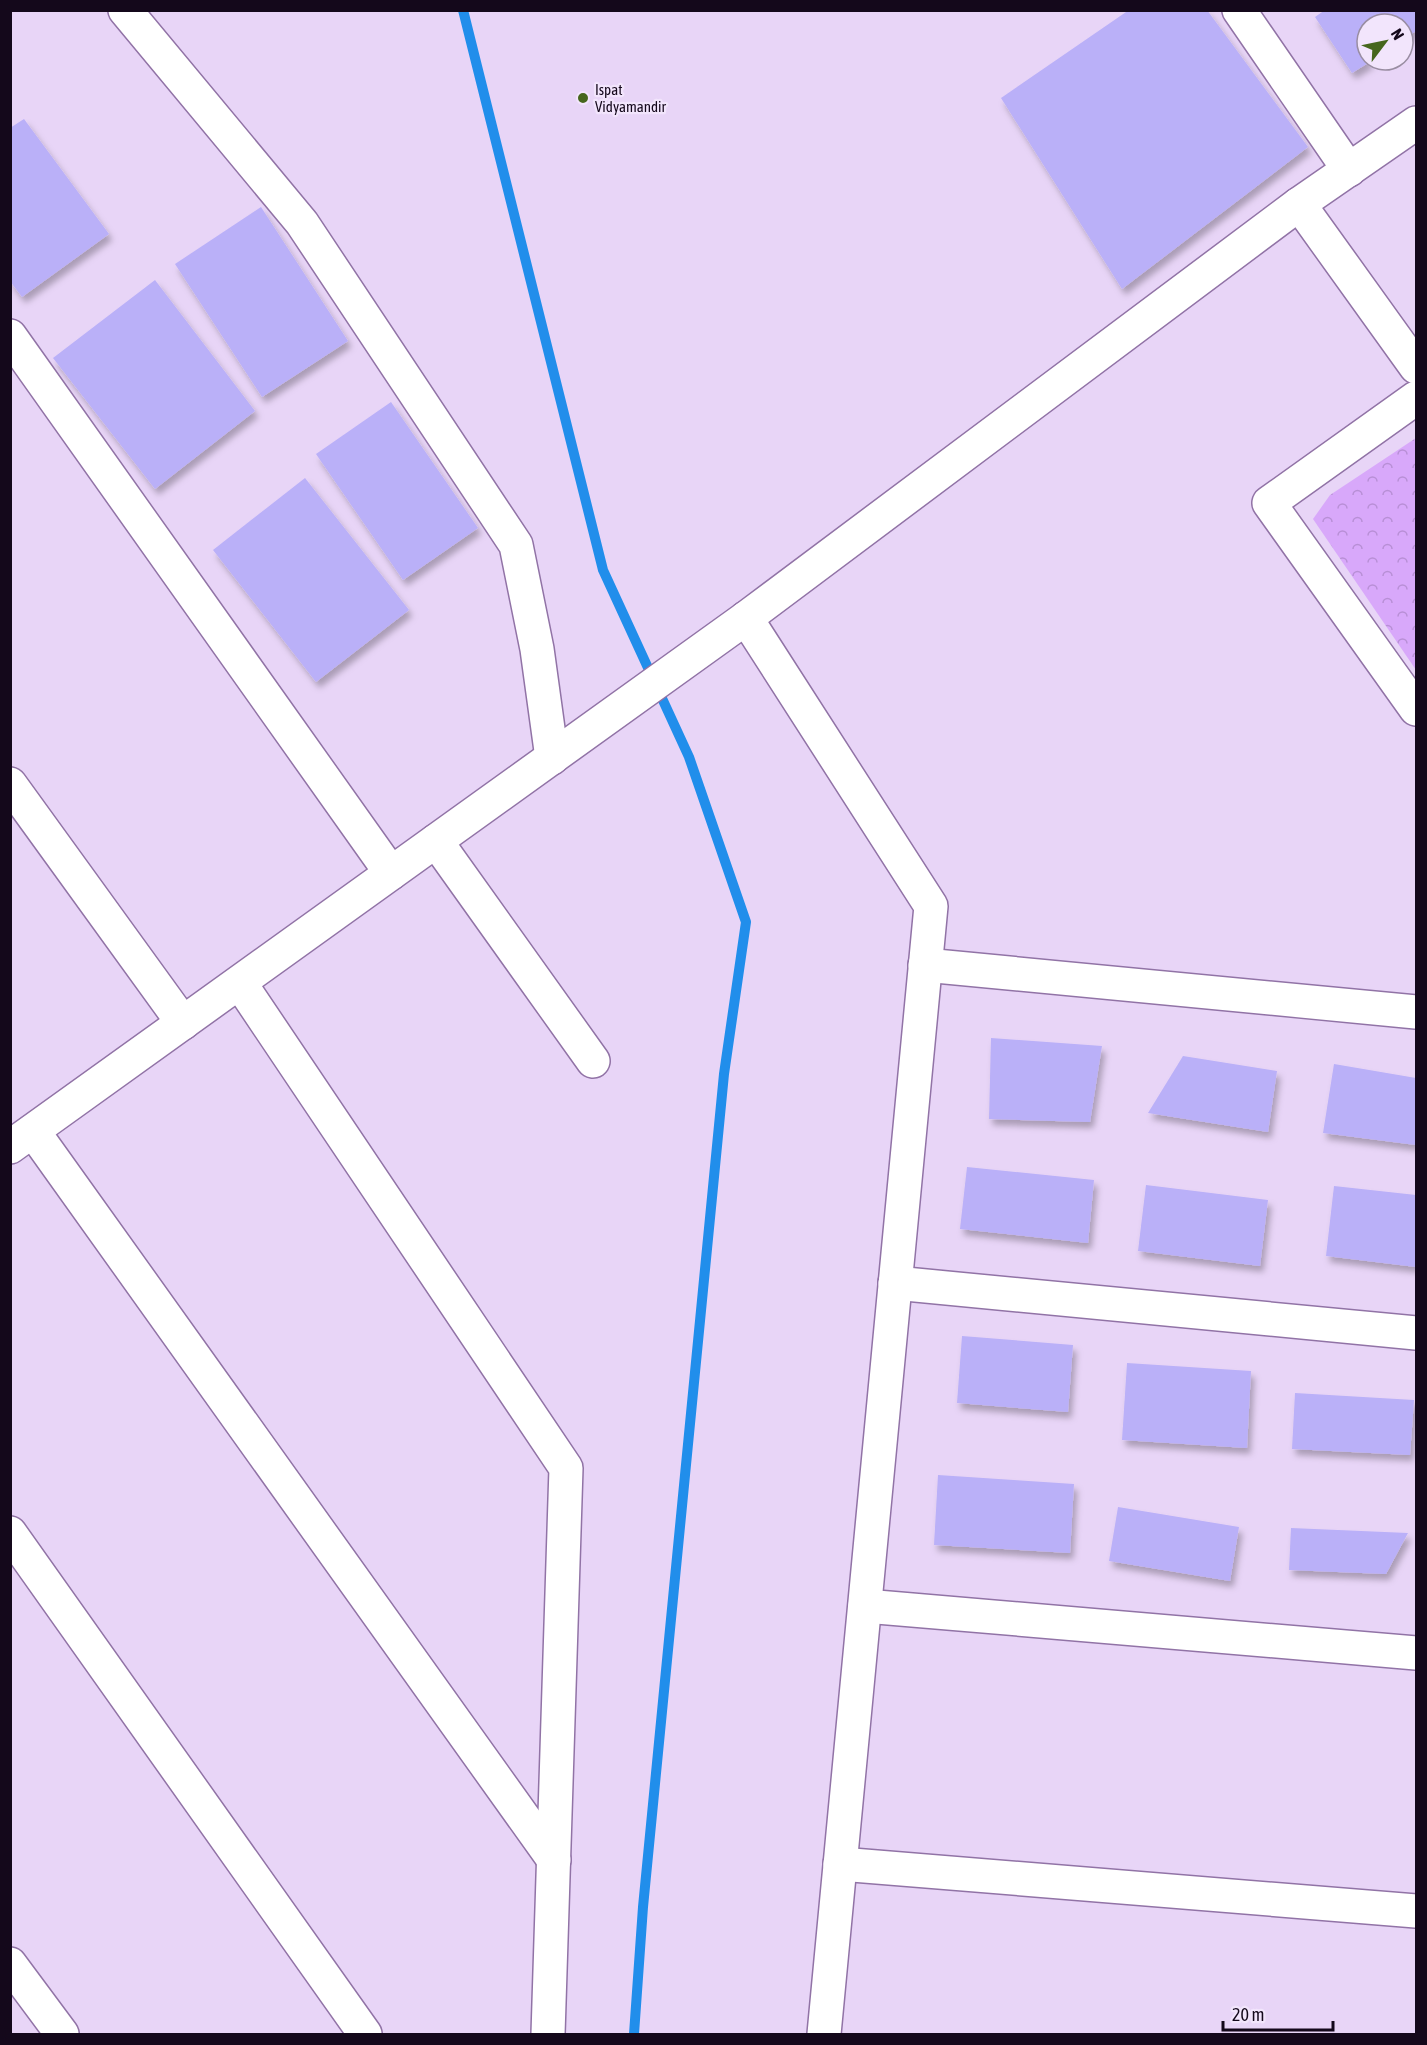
<svg xmlns="http://www.w3.org/2000/svg" width="1427" height="2045" viewBox="0 0 1427 2045" font-family="'Asap Condensed',sans-serif">
<defs>
<pattern id="park-crowns" width="20" height="18" patternUnits="userSpaceOnUse" patternTransform="scale(1.5)"><rect width="20" height="18" fill="#d8a8fa"/><path d="M2 6a3 3 0 1 1 6 0M12 15a3 3 0 1 1 6 0" fill="none" stroke="#b88fd6"/></pattern>
<filter id="shadow"><feDropShadow dx="3.5" dy="6" stdDeviation="3" flood-color="#0004"/></filter>
</defs>
<rect width="100%" height="100%" fill="#e8d5f7"/>
<path fill="url(#park-crowns)" d="M1416,438V670L1313,519L1330,495Z"/>
<g fill="none" stroke-linecap="round" stroke-linejoin="round">
<path stroke="#218eeb" stroke-width="10" d="M463,10L603,570L689,757L746,922L724,1074L643,1907L634,2034"/>
</g>
<g fill="#bab0f8" filter="url(#shadow)">
<path d="M1129,10H1207L1308,147L1122,289L1001,98Z"/>
<path d="M1325,10H1416V31L1403,40V24H1367V60H1373L1352,73L1315,17Z"/>
<path d="M24,119L109,234L22,297L10,281V128Z"/>
<path d="M261,207L348,341L262,397L175,264Z"/>
<path d="M155,280L255,411L155,489L53,358Z"/>
<path d="M391,402L478,528L403,580L316,454Z"/>
<path d="M305,478L409,610L316,682L213,550Z"/>
<path d="M991,1038L1102,1046L1090,1122L989,1119Z"/>
<path d="M1183,1056L1277,1071L1268,1132L1148,1113Z"/>
<path d="M1334,1064L1416,1078V1145L1323,1133Z"/>
<path d="M967,1167L1094,1180L1088,1243L960,1229Z"/>
<path d="M1146,1185L1268,1200L1260,1266L1138,1251Z"/>
<path d="M1334,1186L1416,1195V1267L1326,1256Z"/>
<path d="M962,1336L1073,1345L1068,1412L957,1403Z"/>
<path d="M1127,1363L1251,1371L1247,1448L1122,1440Z"/>
<path d="M1295,1393L1414,1400L1410,1455L1292,1449Z"/>
<path d="M938,1475L1074,1484L1070,1553L934,1545Z"/>
<path d="M1118,1507L1239,1527L1230,1581L1109,1561Z"/>
<path d="M1291,1528L1408,1533L1386,1574L1289,1570Z"/>
</g>
<g fill="none" stroke-linecap="round" stroke-linejoin="round">
<g stroke="#9173a6" stroke-width="36">
<g id="street">
<path d="M125,10L302,223L516,545L537,649L552,758"/>
<path d="M1239,10L1349,170"/>
<path d="M1299,204L1416,367"/>
<path d="M10,336L391,873"/>
<path d="M1416,398L1269,503L1416,709"/>
<path d="M746,618L931,906L824,2034"/>
<path d="M10,784L183,1023"/>
<path d="M436,841L593,1061"/>
<path d="M925,965L1416,1012"/>
<path d="M240,983L566,1468L548,2034"/>
<path d="M33,1131L554,1860"/>
<path d="M10,1147L746,618L1299,204L1416,123"/>
<path d="M895,1283L1416,1333"/>
<path d="M10,1533L365,2034"/>
<path d="M865,1606L1416,1653"/>
<path d="M840,1864L1416,1911"/>
<path d="M10,1964L62,2034"/>
</g>
</g>
<use href="#street" stroke="#fff" stroke-width="33"/>
</g>
<circle fill="#46661d" stroke="#f2e5fc" stroke-width="2" cx="583" cy="98" r="6"/>
<g text-anchor="middle" dominant-baseline="central" stroke-width="4.5" stroke-linejoin="round" paint-order="stroke">
<g font-size="15" fill="#14081b" stroke="#f2e5fc" text-anchor="start">
<text x="595" y="89">Ispat<tspan x="595" dy="17">Vidyamandir</tspan></text>
</g>
</g>
<rect width="1427" height="2045" fill="none" stroke="#14081b" stroke-width="24"/>
<g transform="translate(1385 42) rotate(58)"><circle r="28" fill="#f2e5fc" stroke="#998da2" stroke-width="1.5"/>
<path d="M0-4.5L10 22L0 15L-10 22Z" fill="#46661d"/>
<text y="-9" font-size="16" font-weight="bold" text-anchor="middle" fill="#14081b">N</text>
</g>
<path d="M1223 2021v9h110v-9" fill="none" stroke="#14081b" stroke-width="3"/>
<text x="1232" y="2021" font-size="18" fill="#14081b" stroke="#f2e5fc" stroke-width="4.5" paint-order="stroke">20 m</text>
</svg>
